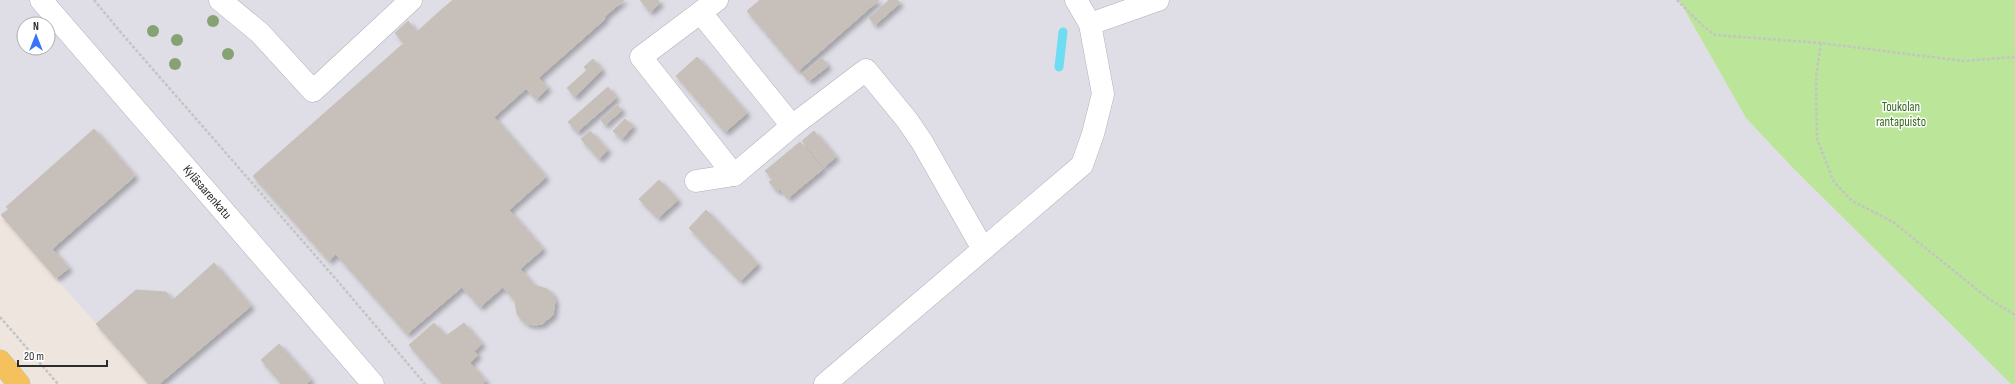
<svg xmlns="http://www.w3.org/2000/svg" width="2015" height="384" viewBox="0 0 2015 384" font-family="'Sofia Sans Condensed',sans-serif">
<defs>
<filter id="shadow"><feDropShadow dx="3.5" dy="3.5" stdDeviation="2" flood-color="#0004"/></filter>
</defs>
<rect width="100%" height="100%" fill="#eee5de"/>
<path fill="#dfdee6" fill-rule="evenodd" d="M0,0H1679L1746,118L1792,167L2011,384H149L0,214ZM24,24H48V48H24Z"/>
<path fill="#bbe599" d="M1679,0H2015V384H2011L1792,167L1746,118Z"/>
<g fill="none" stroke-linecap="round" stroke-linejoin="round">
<path stroke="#6eddf2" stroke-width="9" d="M1059,67L1063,32"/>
</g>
<g fill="#c6bfba" stroke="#c9c1b7" filter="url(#shadow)">
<path d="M453,0H624L604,17L605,19L494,117L546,177L509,210L543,249L520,269L534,285L547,289L552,294L555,301L553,315L542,324L535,325L528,324L522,320L517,314L515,301L503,287L480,307L462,287L407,334L336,254L329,261L253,176L404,43L395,33L408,21L417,32L419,30L459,76L481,56L441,10Z"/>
<path d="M640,0H658L660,3L650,12Z"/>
<path d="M760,0H879L798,71L747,11Z"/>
<path d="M889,0H897L900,3L875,25L869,18Z"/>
<path d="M441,10L481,56L459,76L419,30Z"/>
<path d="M697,57L747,113L725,132L676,76Z"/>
<path d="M822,58L828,66L809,81L802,74Z"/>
<path d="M593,59L602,70L575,97L567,88L587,70L584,67Z"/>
<path d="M539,78L548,88L536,99L526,88Z"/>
<path d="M608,87L616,98L577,132L568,122Z"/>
<path d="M617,105L622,110L605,125L601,120Z"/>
<path d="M625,119L633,126L622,139L613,131Z"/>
<path d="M94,129L135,176L52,249L69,268L56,278L1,215L9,209L6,207Z"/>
<path d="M590,131L608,150L599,159L581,139Z"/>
<path d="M814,131L836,157L824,167L802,141Z"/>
<path d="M800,142L823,169L788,198L780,189L777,191L769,182L773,179L765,171Z"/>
<path d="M659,180L678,200L658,218L639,199Z"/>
<path d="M706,210L758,264L740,281L689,228Z"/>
<path d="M214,263L251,306L159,384H149L96,324L136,290L166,292L173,300Z"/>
<path d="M434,323L486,381L483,384H443L409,345Z"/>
<path d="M464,323L482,344L474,351L478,355L470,363L446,336Z"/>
<path d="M279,344L311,380L306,384H282L261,360Z"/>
</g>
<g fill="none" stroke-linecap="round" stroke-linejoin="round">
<g stroke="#aeb2bc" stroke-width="23">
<g id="minor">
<path id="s1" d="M41,0L373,384"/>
<path d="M220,0L260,33L313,91L411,0"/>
<path d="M717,0L641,57L734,175"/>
<path d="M701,13L792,126"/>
<path d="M1090,24L1158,0"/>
<path d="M696,181L734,175L792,126L866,70L907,120L922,142L983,249"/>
<path d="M825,384L1082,165L1093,134L1103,94L1090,24L1076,0"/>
</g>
</g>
<g stroke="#c4c4c4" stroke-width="23">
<path id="major" d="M0,361L19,384"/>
</g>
<g stroke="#c4c4c4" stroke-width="2.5" stroke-dasharray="3 2" stroke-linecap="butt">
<path d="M94,0L123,35L341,285L425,384"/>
<path d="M1677,0L1704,27L1715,35L1821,43L1963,61L2015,57"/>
<path d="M1821,43L1816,77L1817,139L1834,182L1852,201L1893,222L1989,299L2015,315"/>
<path d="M0,317L58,384"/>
</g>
<use href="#minor" stroke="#fff" stroke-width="22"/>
<use href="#major" stroke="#f4c15c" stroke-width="22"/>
</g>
<g fill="#87a272">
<circle cx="213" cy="21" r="6"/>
<circle cx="153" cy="31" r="6"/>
<circle cx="177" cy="40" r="6"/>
<circle cx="228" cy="54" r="6"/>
<circle cx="175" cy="64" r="6"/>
</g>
<g text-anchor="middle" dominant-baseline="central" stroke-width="3" stroke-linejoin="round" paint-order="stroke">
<g font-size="13" fill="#336c19" stroke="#fff">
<text x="1901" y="107">Toukolan<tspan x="1901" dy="15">rantapuisto</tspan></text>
</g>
<g font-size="13" fill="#2c2c2c" stroke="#fff">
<text stroke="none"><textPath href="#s1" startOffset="254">Kyläsaarenkatu</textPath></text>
</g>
</g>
<g transform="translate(36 36)"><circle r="19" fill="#ffffff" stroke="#ababab"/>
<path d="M0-3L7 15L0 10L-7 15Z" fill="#3a73fe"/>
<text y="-6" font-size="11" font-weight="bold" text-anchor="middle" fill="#2c2c2c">N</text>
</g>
<path d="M18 360v6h89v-6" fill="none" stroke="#2c2c2c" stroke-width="2"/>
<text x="24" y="360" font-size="12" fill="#2c2c2c" stroke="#ffffff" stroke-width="3" paint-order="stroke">20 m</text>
</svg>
